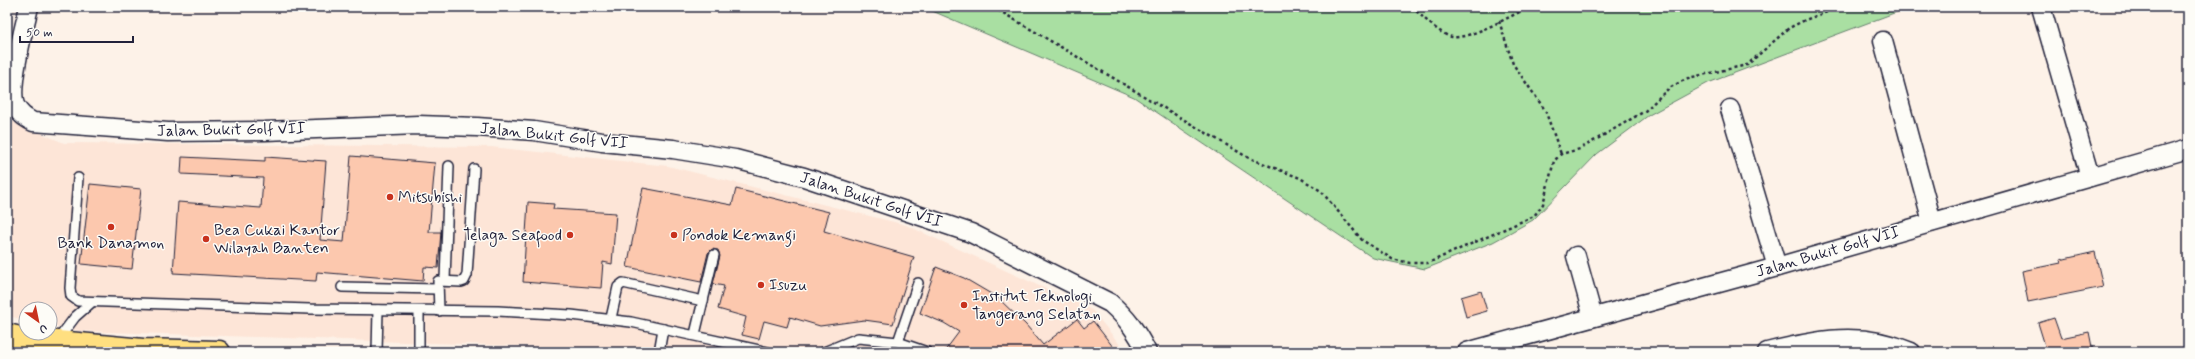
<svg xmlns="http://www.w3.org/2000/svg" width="2195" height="359" viewBox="0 0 2195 359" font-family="Mynerve,sans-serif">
<rect width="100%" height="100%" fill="#fdf2e8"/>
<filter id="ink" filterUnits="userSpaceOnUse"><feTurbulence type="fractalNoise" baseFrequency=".025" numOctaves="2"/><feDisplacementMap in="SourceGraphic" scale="8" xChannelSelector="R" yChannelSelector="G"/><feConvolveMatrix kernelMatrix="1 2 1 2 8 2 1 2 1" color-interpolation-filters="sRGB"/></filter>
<g filter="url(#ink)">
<path fill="#fde5d7" d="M7,119L64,143L491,147L668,166L906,225L1092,310L1126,352H603L580,348L79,331L50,325V309H26V320L7,316Z"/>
<path fill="#a9dfa2" stroke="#66806e" d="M923,7H1910L1708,83L1649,115L1597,154L1533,220L1493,242L1425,269L1373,258L1134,97Z"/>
<g fill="#fcc8ae" stroke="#22223b">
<path d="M351,156L435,163L429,232H441L438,268L424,267L423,281L317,272L316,281L173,273L178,202L261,208L263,178L181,174L182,157L265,161V157L326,161L320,240L344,242Z"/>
<path d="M90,184L141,189L132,269L81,264Z"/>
<path d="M643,188L732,205L736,189L829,212L824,231L914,257L893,324L864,320L820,326L790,317L787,327L764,321L759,339L742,335L746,317L718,309L724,286L713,284L720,256L718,250L712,249L708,253L701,282L627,267Z"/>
<path d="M528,202L554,204L553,209L616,213L612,264L603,262L601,288L523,282Z"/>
<path d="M2095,252L2103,287L2028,302L2022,271L2061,263L2060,260Z"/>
<path d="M936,267L964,278L998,298L1026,325L1043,345L1077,319L1084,328L1093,321L1117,352H944L959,332L944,323L920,313Z"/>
<path d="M1481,291L1487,311L1466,317L1461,297Z"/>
<path d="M2054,318L2061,338L2089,332L2093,352H2047L2038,323Z"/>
</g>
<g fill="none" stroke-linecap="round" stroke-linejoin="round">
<g stroke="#22223b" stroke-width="12">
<g id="lane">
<path d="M78,178L70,288L71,296L78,301L310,309L498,311L571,315L631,322L768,352"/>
<path d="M445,280L449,166"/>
<path d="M342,287L437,289"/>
<path d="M439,311L438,281L461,282L464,281L467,275L474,169"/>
<path d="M611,318L618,287L623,283L703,301"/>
<path d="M695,334L714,255"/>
<path d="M57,341L75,317L92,302"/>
<path d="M898,342L918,283"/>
<path d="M377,352L378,310"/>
<path d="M419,352V311"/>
<path d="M659,352L663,329"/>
<path d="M824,352L858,338L898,342L927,352"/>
</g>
</g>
<g stroke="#22223b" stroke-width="21">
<g id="street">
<path d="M29,7C24,28 8,87 15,105C19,114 26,118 33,122L168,132L265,131L418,125L477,127L534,131L602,142L673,149L735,159L804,177L971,233L1110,303C1127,318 1137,332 1147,352"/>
<path d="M2041,7L2090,177"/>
<path d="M1883,41L1932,222"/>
<path d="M1730,109L1777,267"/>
<path d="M1576,256L1593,317"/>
<path d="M1467,352L1777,267L2188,149"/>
<path d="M1767,352C1818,340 1860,330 1911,352"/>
</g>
</g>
<g stroke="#22223b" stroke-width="25">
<path id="primary" d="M7,335L25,339L143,350L219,352"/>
</g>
<g stroke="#22223b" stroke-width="2.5" stroke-dasharray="3 3" stroke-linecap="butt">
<path d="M993,7L1247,157L1300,178L1321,191L1362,240L1392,259L1410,263H1428L1534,216L1543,204L1554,161L1561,154L1580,149L1645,111L1669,88L1688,78L1747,65L1789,28L1805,20L1841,7"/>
<path d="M1412,7C1421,15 1440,35 1452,37C1469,40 1512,15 1530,7"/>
<path d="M1499,21L1513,64L1545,110L1561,154"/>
</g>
<use href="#lane" stroke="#fdfcf7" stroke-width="9"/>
<use href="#street" stroke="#fdfcf7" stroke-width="18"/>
<use href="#primary" stroke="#ffdf80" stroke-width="22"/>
</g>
</g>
<g fill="#c8321e" stroke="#fdfcf7" stroke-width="1.5">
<circle cx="390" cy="197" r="4"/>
<circle cx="111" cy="227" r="4"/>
<circle cx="570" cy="235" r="4"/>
<circle cx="674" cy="235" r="4"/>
<circle cx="206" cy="239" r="4"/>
<circle cx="761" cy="285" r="4"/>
<circle cx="964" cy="305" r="4"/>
</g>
<g text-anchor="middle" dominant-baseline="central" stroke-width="3" stroke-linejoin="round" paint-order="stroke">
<g font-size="16" fill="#22223b" stroke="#fdfcf7">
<text transform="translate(231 130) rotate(-1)">Jalan Bukit Golf VII</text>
<text transform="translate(554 136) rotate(6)">Jalan Bukit Golf VII</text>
<text transform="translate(871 200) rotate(18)">Jalan Bukit Golf VII</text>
<text transform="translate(1828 252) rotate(-16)">Jalan Bukit Golf VII</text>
</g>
<g font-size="16" fill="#22223b" stroke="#fdfcf7" text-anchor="start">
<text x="398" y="197">Mitsubishi</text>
<text x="214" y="230">Bea Cukai Kantor<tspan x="214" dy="18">Wilayah Banten</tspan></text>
<text x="562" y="235" text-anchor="end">Telaga Seafood</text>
<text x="682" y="235">Pondok Kemangi</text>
<text x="111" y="243" text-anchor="middle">Bank Danamon</text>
<text x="769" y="285">Isuzu</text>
<text x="972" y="296">Institut Teknologi<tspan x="972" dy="18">Tangerang Selatan</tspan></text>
</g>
</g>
<rect width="2195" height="359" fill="none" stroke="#fdfcf7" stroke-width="24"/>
<rect x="12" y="12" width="2171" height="335" fill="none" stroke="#22223b" stroke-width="1.5" filter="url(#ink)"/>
<g transform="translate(38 321) rotate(147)"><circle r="19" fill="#fdfcf7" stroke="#a5a5ac"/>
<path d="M0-3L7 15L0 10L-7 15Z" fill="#c8321e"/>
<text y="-6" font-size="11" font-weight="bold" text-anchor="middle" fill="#22223b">U</text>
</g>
<path d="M20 36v6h113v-6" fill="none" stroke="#22223b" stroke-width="2"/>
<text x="26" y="36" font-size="12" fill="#22223b" stroke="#fdfcf7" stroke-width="3" paint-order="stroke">50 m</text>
</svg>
